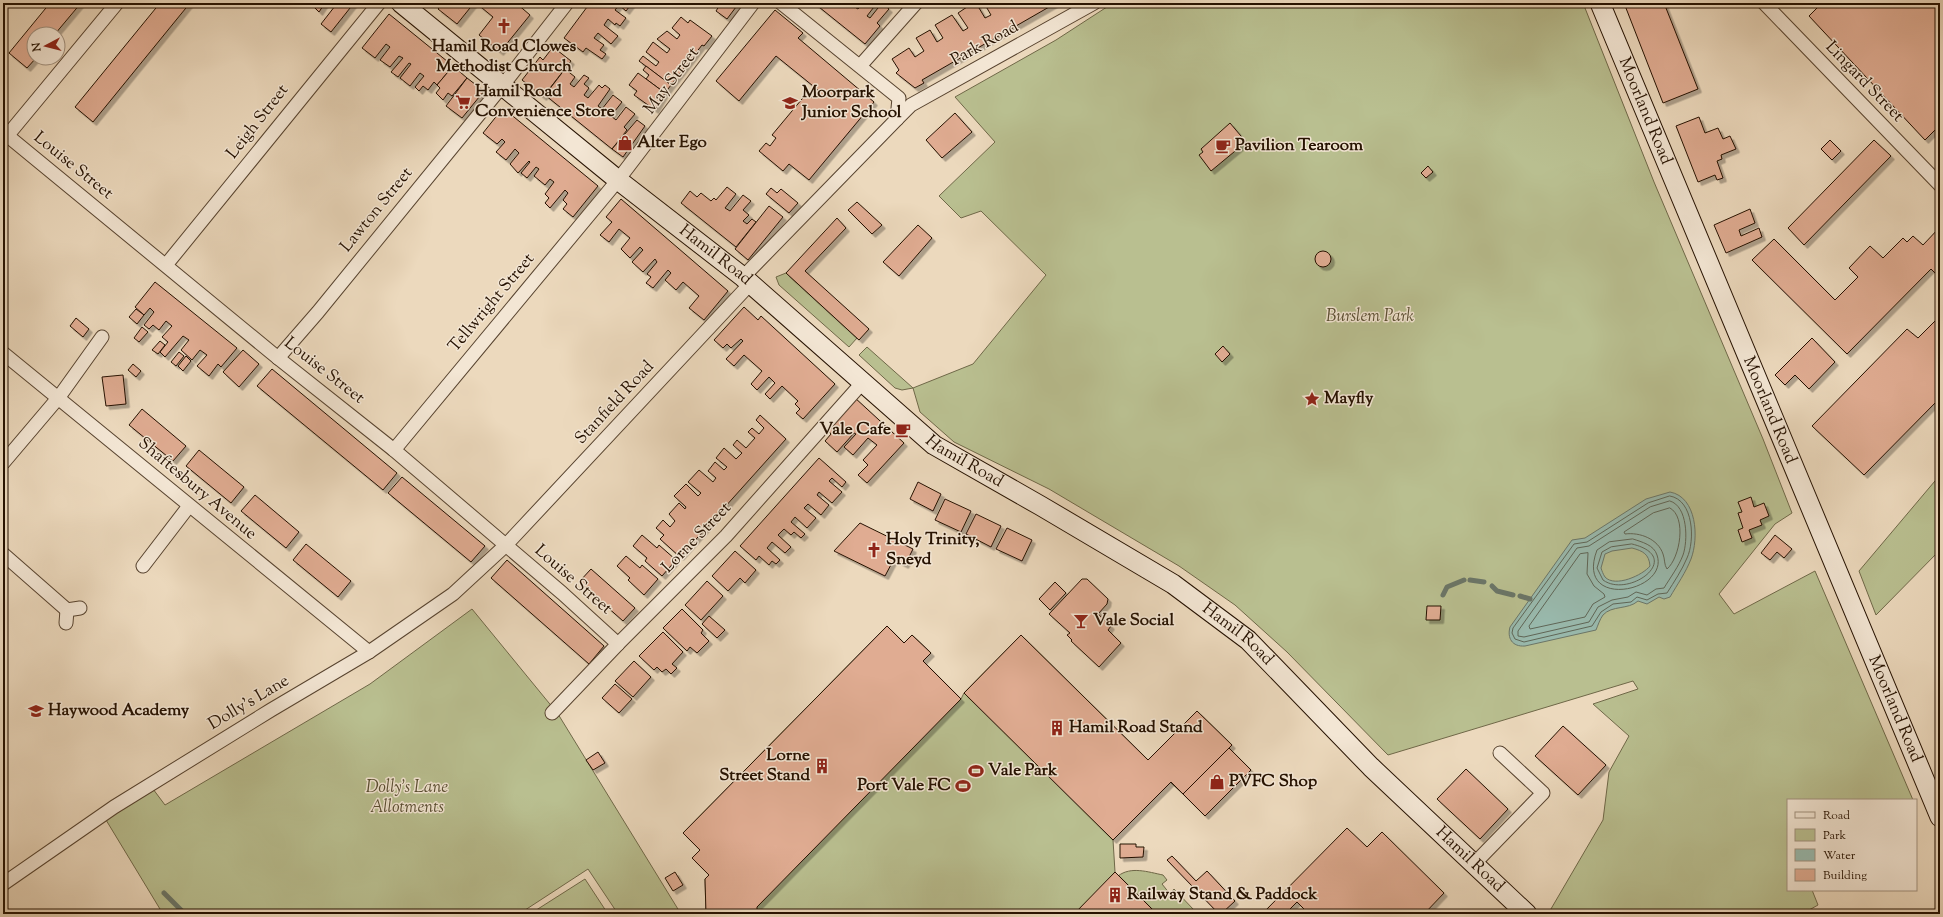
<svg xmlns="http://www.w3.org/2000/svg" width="1943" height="917" viewBox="0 0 1943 917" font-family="'Sorts Mill Goudy',serif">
<defs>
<filter id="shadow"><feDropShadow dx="3.5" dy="3.5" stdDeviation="0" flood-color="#0004"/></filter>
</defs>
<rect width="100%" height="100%" fill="#ecd9bd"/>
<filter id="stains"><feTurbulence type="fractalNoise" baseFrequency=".005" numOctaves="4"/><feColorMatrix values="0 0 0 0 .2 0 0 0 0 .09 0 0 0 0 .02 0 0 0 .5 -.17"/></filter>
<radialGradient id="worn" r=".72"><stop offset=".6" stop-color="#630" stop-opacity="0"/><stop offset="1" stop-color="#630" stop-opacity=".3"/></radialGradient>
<g fill="#b9bf90" stroke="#6f6848">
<path d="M1113,3H1583L1654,182L1763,439L1792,513L1775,524L1719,594L1734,614L1815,571L1913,800H1788V890H1812L1818,905L1802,914H1548L1603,820L1609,772L1629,736L1593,704L1638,689L1633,681L1388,755L1287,652L1235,605L1179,566L1049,489L954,442L920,412L913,388L902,390L895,388L859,355L867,347L913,388L973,364L1046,275L981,211L961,218L939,196L995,142L955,97L1056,40Z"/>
<path d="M786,273L857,338L849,347L779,285L776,277Z"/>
<path d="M1940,475V550L1876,615L1859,571Z"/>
<path d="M472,609L558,714L681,914H618L588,869L519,914H163L103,815L150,785L165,805L370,684Z"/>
<path d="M887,626L904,643L912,635L931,653L923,661L961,699L964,693L1021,635L1148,760L1197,711L1232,745L1183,794L1170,782L1113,840L1115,872L1118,876C1131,866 1148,872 1163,875L1167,880L1162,884L1170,894L1174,889L1194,910L1195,914H706L705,879L709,875L692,858L700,850L683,833Z"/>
<path d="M585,879L608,914H530Z"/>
</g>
<path fill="#99baae" stroke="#6b7668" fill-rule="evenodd" d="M1670,492C1697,497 1699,538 1691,559C1686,572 1677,585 1670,597L1664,599L1659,597L1647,604L1638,601C1628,610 1612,605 1603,615C1600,619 1598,625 1596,630L1525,646C1512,647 1507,638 1510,627L1572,540L1585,538L1646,499ZM1632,548C1643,551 1649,554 1650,566C1643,575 1615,588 1605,577C1603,574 1602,571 1601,568L1605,554L1612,551Z"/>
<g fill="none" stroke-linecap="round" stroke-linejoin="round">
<g stroke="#5f6657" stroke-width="1">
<path d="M1670,496C1694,500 1695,541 1687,558C1682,570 1674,582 1667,593L1658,594L1647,600L1637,597L1631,602L1613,604L1601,612L1592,626L1524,642L1515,639L1512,633L1513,628L1574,544L1587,542L1648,503Z"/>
<path d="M1670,501C1688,506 1688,541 1683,555C1679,566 1670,578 1664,588L1656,589L1647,595L1636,592L1628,597L1612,600L1598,607L1589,622L1524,637L1518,636V631L1577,548L1589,546L1650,507Z"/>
<path d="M1670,508C1687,517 1680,558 1667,569C1664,565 1665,559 1663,554C1658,539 1640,532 1625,534L1624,532L1653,513Z"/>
<path d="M1633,539C1642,542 1654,545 1657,555C1670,592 1574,611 1597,550L1609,542Z"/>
<path d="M1632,544C1686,557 1629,599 1603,580L1597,568L1602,552L1611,547Z"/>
<path d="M1588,553L1587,574L1594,586L1604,594L1605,597L1593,604L1585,617L1530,629L1529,626L1580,554Z"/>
</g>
<g stroke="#6b7668" stroke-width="5">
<path d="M1470,580L1484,582"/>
<path d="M1492,586L1497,591L1513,595"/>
<path d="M1443,595L1447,587L1464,580"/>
<path d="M1520,596L1530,599"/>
<path d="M164,893L185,914"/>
</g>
</g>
<g fill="#e0ac92" stroke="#251100" filter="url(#shadow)">
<path d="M50,3H81L55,34H34V58H36L27,68L9,53Z"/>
<path d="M160,3H190L93,122L75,107Z"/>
<path d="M310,3H325L319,12Z"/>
<path d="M331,3H354L331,32L321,24L335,6Z"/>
<path d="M443,3H474L457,24L438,9Z"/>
<path d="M476,3H516L530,15L500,52L479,35L493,17Z"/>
<path d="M590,3H632L626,11L619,5L615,10L626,18L620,26L616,23L615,25L608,19L604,25L618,36L611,44L598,33L594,38L604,45L600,50L606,54L602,59L586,48L583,52L564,38Z"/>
<path d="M721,3H739L727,19L716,11Z"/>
<path d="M814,3H856L853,6L858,9L863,3H877L867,16L870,18L882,3L889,9L877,23L880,26L865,44Z"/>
<path d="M973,3H976L985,18L991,15L984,3H1003L1005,5L1009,3H1056L922,80L924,83L915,88L896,73L899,70L892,59L909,48L915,57L924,51L916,38L930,30L937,42L943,38L935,25L952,15L963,31L968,28L958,13Z"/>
<path d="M1624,3H1664L1698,89L1663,103Z"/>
<path d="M1822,3H1940V125L1925,140L1809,16Z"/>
<path d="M775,10L803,33L798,38L874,102L809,180L789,164L783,171L759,151L766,143L770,146L776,138L772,135L807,93L812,98L818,90L776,56L739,101L716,81Z"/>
<path d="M389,14L453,66L437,85L434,82L428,90L423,86L419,91L415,87L424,76L420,73L410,86L400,78L411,64L409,63L398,77L391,72L403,58L399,56L390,67L380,60L390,47L386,44L375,58L362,48Z"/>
<path d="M681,17L688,23L690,20L712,36L704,46L702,45L671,85L639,61L643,56L656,66L659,62L646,52L653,42L667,53L670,49L657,39L667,31L677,39L680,35L672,28Z"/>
<path d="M553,47L571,61L543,97L522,80L540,57L543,60Z"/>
<path d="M453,66L467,78L452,96L448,93L443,100L436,93L440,88L437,85Z"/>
<path d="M646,66L671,85L665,93L646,79L649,75L643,70Z"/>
<path d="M565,69L575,77L570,84L574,87L584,75L589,78L584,84L589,88L584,95L588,98L599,85L602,88L605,85L610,89L598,106L602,109L613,95L622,102L611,116L616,120L626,107L635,114L624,127L627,130L612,149L545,95Z"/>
<path d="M638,73L665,93L655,110L634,95L637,91L629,85Z"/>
<path d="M467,78L484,91L462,118L446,106Z"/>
<path d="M503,108L598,186L573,217L563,209L567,204L563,200L568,193L565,190L550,208L545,203L549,198L545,194L554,182L550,179L545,185L534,176L539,169L536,167L527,178L521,173L530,162L529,161L518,173L510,164L519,153L515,149L506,160L496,152L505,142L502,139L497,144L483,133Z"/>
<path d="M955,113L972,132L942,158L926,140Z"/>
<path d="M1699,117L1705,133L1718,128L1723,139L1730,136L1736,149L1721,155L1722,159L1717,161L1723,178L1717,180L1715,175L1698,182L1676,126Z"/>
<path d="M637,120L645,126L623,157L612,149Z"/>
<path d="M1230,123L1246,142L1211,171L1199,155L1203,152L1201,149Z"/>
<path d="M1830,140L1841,151L1832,160L1821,149Z"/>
<path d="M1874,140L1891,156L1804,245L1788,228Z"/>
<path d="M1428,166L1433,172L1426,178L1421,173Z"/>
<path d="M727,187L736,194L725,208L730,211L743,195L751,201L743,210L749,215L743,221L747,224L752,219L756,222L736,247L681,203L690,191L697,197L701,193L711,201L714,198L716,200Z"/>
<path d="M771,188L777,193L781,189L798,203L789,213L766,194Z"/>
<path d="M621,199L728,291L704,320L689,308L699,296L683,282L676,290L665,280L671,273L668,270L653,288L646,283L651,277L647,274L657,262L655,259L643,272L632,262L643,250L640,247L630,258L621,249L630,238L619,229L609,242L600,235L612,222L606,217Z"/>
<path d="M857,202L882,225L872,234L848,210Z"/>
<path d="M769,206L783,217L748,260L735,249Z"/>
<path d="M1750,209L1755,223L1739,230L1741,236L1759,228L1762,237L1726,253L1714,225Z"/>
<path d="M837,218L846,228L805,271L869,329L859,340L786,273Z"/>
<path d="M918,225L932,238L899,276L883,262Z"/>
<path d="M1940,227V268L1935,273L1931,269L1847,354L1752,260L1774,239L1835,300L1858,277L1849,268L1870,246L1883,258L1903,238L1907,242L1913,236L1923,245Z"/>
<circle cx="1323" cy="259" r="8"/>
<path d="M155,282L237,348L221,367L218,364L209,376L197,366L207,355L200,350L192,360L181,350L189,340L183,336L165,357L160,352L168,342L162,337L172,326L166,321L159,330L153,325L149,329L144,325L154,312L150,308L144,315L135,307Z"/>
<path d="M744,307L758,320L761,316L835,384L803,419L796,413L800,409L795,404L798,401L782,386L770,399L765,394L775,383L769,377L757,390L751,384L762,371L744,355L734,366L726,359L743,341L741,339L731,348L727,344L723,348L714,340Z"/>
<path d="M136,309L144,315L137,324L129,317Z"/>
<path d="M1940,316V398L1864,475L1812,426L1907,329L1918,338Z"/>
<path d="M76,318L89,329L83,337L70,326Z"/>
<path d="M142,327L148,332L139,342L134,338Z"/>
<path d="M1812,338L1835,362L1809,389L1795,375L1785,385L1775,375Z"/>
<path d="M160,341L165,345L158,354L152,350Z"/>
<path d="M1223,346L1230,354L1222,362L1215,354Z"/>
<path d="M243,350L259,364L239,387L223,372Z"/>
<path d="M179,352L184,356L176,366L171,362Z"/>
<path d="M186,356L191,361L183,371L178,366Z"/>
<path d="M133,364L141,371L136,377L128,370Z"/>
<path d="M272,369L397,473L383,490L257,386Z"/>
<path d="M123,375L126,404L106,406L102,377Z"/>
<path d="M854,397L904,443L867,483L858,475L868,465L863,460L877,445L868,438L853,455L844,447L856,434L854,433L837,452L825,441L831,434L826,428Z"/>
<path d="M142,409L186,446L173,461L129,425Z"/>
<path d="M760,415L786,439L680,557L660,539L664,535L656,528L663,520L670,527L675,521L669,514L679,503L685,509L686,507L674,496L686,484L698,496L701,493L688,482L699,470L713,482L716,478L708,471L715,462L724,470L727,467L716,458L724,448L736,459L742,453L733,445L737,440L746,448L755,438L748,432L752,428L759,434L764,428L756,420Z"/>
<path d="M199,450L244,487L231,503L186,466Z"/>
<path d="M819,458L846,482L842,487L832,478L829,481L842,492L832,503L819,492L817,495L829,505L821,515L808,504L804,508L816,518L807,528L795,517L791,522L805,534L801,538L794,532L791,535L784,529L778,535L791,547L785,553L772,542L767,548L780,560L776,564L772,561L769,565L759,556L756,560L740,546Z"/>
<path d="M402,477L485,546L471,562L388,493Z"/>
<path d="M918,482L941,494L933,511L910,499Z"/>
<path d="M255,495L299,532L286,548L241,511Z"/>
<path d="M1751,497L1754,507L1764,503L1769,516L1760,520L1762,525L1749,530L1752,538L1742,542L1738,530L1743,528L1738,513L1742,512L1738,502Z"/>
<path d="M945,499L971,511L961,532L935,520Z"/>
<path d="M976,514L1001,526L991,547L966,534Z"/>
<path d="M860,523L913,549L905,565L894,559L885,576L834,551Z"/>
<path d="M1007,528L1032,540L1022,561L996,549Z"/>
<path d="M642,535L657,548L659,545L676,560L662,576L645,561L647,558L633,546Z"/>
<path d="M1775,535L1792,549L1784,558L1777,552L1770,560L1761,553Z"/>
<path d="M306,544L351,581L338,597L293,560Z"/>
<path d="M735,551L756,570L745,583L740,578L728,591L712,576Z"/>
<path d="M626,556L640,568L642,565L658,579L644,595L628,580L630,578L617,566Z"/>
<path d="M507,560L604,646L589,664L491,578Z"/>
<path d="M591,569L635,608L623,621L579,582Z"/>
<path d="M1082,579H1087L1108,599L1107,604L1098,614L1111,626L1108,630L1121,643L1099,667L1071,641L1072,640L1067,635L1070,633L1049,614Z"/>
<path d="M707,581L723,596L701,620L685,605Z"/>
<path d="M1055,582L1066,593L1050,610L1039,599Z"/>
<path d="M1427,606H1441L1440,620H1426Z"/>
<path d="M682,609L703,630L701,633L709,641L697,653L690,647L687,651L663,628Z"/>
<path d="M709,616L725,630L717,638L702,624Z"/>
<path d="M887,626L904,643L912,635L931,653L923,661L961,699L757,907V914H706L705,879L709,875L692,858L700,850L683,833Z"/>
<path d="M663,632L683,652L672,664L677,668L671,674L666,669L662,672L657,667L654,670L639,656Z"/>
<path d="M1021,635L1148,760L1197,711L1232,745L1183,794L1171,782L1113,840L964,693Z"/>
<path d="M634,661L651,677L633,697L615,681Z"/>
<path d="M615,684L632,699L619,713L602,698Z"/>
<path d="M1563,726L1606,765L1578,795L1535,756Z"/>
<path d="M1229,748L1251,770L1205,816L1183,794Z"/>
<path d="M598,752L605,763L593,770L586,760Z"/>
<path d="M1466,769L1508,809L1480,839L1437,799Z"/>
<path d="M1347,828L1367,847L1382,832L1444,893L1424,914H1309L1297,902L1285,914H1262Z"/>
<path d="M1120,844H1136V847H1144L1143,857L1120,858Z"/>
<path d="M1172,856L1196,881L1207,871L1235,901L1221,914H1219L1167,860Z"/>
<path d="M675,872L683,885L673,891L665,878Z"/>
<path d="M1115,872L1157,914H1074Z"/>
</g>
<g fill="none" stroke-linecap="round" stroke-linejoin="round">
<g stroke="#57432f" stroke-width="15">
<g id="street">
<path d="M1764,3L1940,185"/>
<path d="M860,66L916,3"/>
<path d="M897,119L911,105L1094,3"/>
<path d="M3,132L278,358L394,450L562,593L618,644"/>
<path d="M7,136L117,3"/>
<path d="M166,265L379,3"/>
<path d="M743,277L897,119L899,98L781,3"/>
<path d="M3,353L369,652"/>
<path d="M278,358L318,312L503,85L567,3"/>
<path d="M394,450L618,180L753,3"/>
<path d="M3,463L59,397L102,337"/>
<path d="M3,554L67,610"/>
<path d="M143,566L189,506"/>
<path d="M66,623L67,610L80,608"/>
<path d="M552,713L618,644L726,536L863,382"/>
<path d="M1474,864L1543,793L1500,753"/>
<path d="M3,884L114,807L271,710L369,652L453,594L506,545L750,284"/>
</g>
</g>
<g stroke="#251100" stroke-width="21">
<g id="secondary">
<path id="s1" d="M401,3L618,180L743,277L934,445L1041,506L1173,584L1248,640L1371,767L1527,914"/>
<path id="s2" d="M1600,3C1712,275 1826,546 1940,817"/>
</g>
</g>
<use href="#street" stroke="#f3e6d4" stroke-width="13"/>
<use href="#secondary" stroke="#f3e6d4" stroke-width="19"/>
</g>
<defs>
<g id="church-bare" transform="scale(1.2)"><path d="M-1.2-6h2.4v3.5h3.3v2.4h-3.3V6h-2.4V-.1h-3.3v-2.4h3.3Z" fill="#8f2418" stroke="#f3e6d4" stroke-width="2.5" paint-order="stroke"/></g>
<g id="supermarket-bare" transform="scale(1.2)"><path d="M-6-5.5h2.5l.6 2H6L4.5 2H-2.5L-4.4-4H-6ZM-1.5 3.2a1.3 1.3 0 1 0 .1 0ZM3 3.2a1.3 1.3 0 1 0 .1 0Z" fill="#8f2418" stroke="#f3e6d4" stroke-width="2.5" paint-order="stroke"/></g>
<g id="school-bare" transform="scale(1.2)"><path d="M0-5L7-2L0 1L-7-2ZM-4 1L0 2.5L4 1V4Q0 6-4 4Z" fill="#8f2418" stroke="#f3e6d4" stroke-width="2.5" paint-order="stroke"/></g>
<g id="shop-bare" transform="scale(1.2)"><path d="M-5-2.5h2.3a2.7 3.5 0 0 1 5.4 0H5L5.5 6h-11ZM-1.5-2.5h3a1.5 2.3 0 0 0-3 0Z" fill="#8f2418" stroke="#f3e6d4" stroke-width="2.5" paint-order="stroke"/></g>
<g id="cafe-bare" transform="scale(1.2)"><path d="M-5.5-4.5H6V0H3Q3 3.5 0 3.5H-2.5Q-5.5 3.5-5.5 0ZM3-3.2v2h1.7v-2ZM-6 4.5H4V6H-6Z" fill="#8f2418" stroke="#f3e6d4" stroke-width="2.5" paint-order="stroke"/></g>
<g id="sight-bare" transform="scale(1.2)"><path d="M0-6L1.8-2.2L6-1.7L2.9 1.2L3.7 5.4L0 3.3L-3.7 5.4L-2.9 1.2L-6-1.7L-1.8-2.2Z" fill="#8f2418" stroke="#f3e6d4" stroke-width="2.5" paint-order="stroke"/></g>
<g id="bar-bare" transform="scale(1.2)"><path d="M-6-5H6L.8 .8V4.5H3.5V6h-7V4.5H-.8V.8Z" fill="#8f2418" stroke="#f3e6d4" stroke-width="2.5" paint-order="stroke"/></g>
<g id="building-bare" transform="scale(1.2)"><path d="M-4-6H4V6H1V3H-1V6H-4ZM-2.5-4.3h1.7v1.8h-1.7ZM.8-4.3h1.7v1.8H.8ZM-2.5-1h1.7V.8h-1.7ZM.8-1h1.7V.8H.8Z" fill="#8f2418" stroke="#f3e6d4" stroke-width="2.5" paint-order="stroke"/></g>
<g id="stadium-bare" transform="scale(1.2)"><path d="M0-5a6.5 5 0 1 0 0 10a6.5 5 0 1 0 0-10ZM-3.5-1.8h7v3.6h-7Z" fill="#8f2418" stroke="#f3e6d4" stroke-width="2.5" paint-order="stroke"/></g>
</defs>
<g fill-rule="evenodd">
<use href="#church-bare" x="504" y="26"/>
<use href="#supermarket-bare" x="463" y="102"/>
<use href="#school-bare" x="790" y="103"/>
<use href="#shop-bare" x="625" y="143"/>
<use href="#cafe-bare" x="1223" y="146"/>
<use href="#sight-bare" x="1312" y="399"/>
<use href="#cafe-bare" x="903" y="430"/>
<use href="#church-bare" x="874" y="550"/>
<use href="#bar-bare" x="1081" y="621"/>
<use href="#school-bare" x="36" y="711"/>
<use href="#building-bare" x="1057" y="728"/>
<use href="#building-bare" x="822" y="766"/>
<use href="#stadium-bare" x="976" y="771"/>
<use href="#shop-bare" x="1217" y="782"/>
<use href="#stadium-bare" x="963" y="786"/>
<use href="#building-bare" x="1115" y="895"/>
</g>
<g text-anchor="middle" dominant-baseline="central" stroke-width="3" stroke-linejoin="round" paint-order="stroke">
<g font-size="17" fill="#251100" stroke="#f3e6d4">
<text transform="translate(985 44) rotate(-29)">Park Road</text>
<text transform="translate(672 81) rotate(-53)">May Street</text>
<text transform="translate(1864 82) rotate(46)">Lingard Street</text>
<text stroke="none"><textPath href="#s2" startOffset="117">Moorland Road</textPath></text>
<text transform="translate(258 122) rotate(-52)">Leigh Street</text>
<text transform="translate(73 166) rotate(39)">Louise Street</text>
<text transform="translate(377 210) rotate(-51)">Lawton Street</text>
<text stroke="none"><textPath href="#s1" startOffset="403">Hamil Road</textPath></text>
<text transform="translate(492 303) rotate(-50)">Tellwright Street</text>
<text transform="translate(324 371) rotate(38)">Louise Street</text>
<text transform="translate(615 403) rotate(-47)">Stanfield Road</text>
<text stroke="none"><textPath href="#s2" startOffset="441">Moorland Road</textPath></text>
<text stroke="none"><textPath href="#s1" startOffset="727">Hamil Road</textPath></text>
<text transform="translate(197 489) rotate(40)">Shaftesbury Avenue</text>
<text transform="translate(697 538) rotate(-46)">Lorne Street</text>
<text transform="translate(573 580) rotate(41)">Louise Street</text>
<text stroke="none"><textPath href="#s1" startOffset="1051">Hamil Road</textPath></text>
<text transform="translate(249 703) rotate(-31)">Dolly's Lane</text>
<text stroke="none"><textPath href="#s2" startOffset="765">Moorland Road</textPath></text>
<text stroke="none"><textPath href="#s1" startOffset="1375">Hamil Road</textPath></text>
</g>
<g font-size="17" font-weight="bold" fill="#251100" stroke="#f3e6d4" text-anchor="start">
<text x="504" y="47" text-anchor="middle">Hamil Road Clowes<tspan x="504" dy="20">Methodist Church</tspan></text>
<text x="475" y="92">Hamil Road<tspan x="475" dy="20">Convenience Store</tspan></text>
<text x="802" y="93">Moorpark<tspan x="802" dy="20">Junior School</tspan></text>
<text x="637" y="143">Alter Ego</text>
<text x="1235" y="146">Pavilion Tearoom</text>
<text x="1324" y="399">Mayfly</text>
<text x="891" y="430" text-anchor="end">Vale Cafe</text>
<text x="886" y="540">Holy Trinity,<tspan x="886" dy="20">Sneyd</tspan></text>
<text x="1093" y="621">Vale Social</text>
<text x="48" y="711">Haywood Academy</text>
<text x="1069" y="728">Hamil Road Stand</text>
<text x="810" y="756" text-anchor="end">Lorne<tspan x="810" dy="20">Street Stand</tspan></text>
<text x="988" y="771">Vale Park</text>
<text x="1229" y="782">PVFC Shop</text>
<text x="951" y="786" text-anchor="end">Port Vale FC</text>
<text x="1127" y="895">Railway Stand &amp; Paddock</text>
</g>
<g font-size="17" font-style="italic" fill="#594e32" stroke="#f3e6d4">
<text x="1370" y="317">Burslem Park</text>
<text x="407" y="788">Dolly's Lane<tspan x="407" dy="20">Allotments</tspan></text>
</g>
</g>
<rect width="1943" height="917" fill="none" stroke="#ecd9bd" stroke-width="16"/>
<rect x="4" y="4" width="1935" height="909" fill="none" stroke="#251100" stroke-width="2"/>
<rect x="8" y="8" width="1927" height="901" fill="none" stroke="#251100"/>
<rect x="1787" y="799" width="130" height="92" fill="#f3e6d4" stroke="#a1917f"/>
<rect x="1795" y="812" width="20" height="6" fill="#f3e6d4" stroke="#a1917f"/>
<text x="1823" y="819" font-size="12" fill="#251100">Road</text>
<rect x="1795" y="829" width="20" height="12" fill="#b9bf90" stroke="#a1917f"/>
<text x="1823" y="839" font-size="12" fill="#251100">Park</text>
<rect x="1795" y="849" width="20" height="12" fill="#99baae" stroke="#a1917f"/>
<text x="1823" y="859" font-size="12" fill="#251100">Water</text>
<rect x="1795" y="869" width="20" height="12" fill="#e0ac92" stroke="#a1917f"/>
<text x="1823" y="879" font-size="12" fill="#251100">Building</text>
<g transform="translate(46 46) rotate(263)"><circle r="19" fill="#f3e6d4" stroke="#a1917f"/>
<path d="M0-3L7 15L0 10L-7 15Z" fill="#8f2418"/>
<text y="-6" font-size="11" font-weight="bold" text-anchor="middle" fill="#251100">N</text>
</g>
<rect width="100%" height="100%" filter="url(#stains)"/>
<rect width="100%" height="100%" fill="url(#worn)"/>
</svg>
